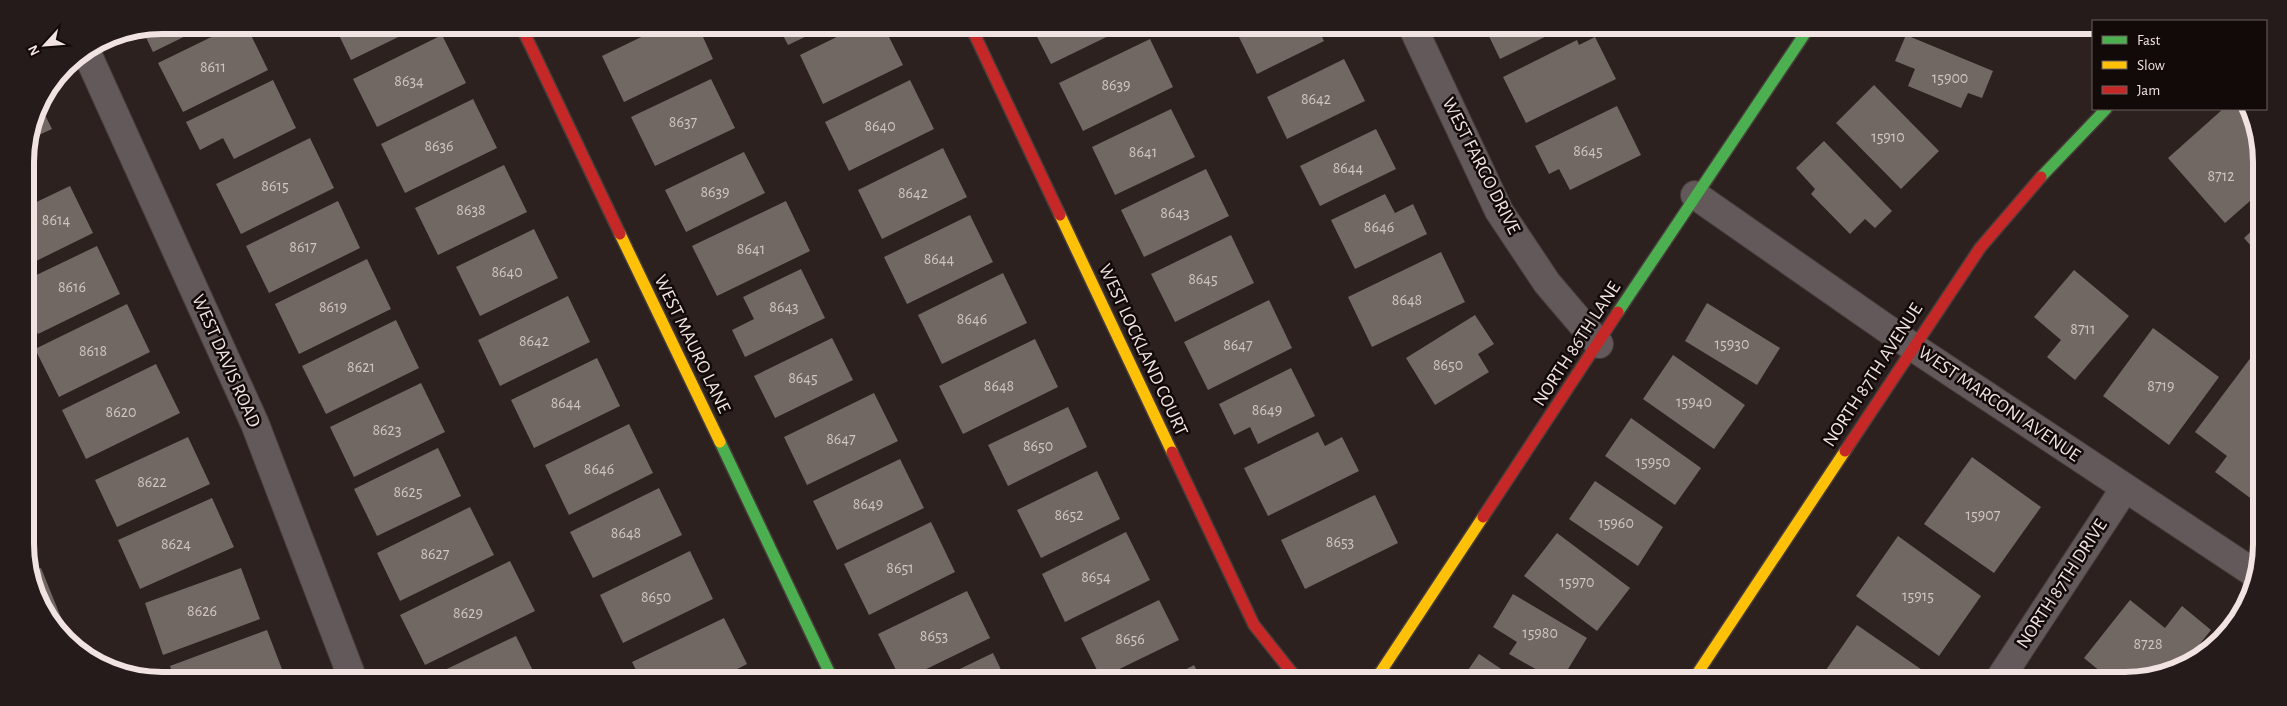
<svg xmlns="http://www.w3.org/2000/svg" width="2287" height="706" viewBox="0 0 2287 706" font-family="'Alegreya Sans',sans-serif">
<rect width="100%" height="100%" fill="#2c211f"/>
<g fill="#716864">
<path d="M161,25H208L153,52L142,29Z"/>
<path d="M236,25H246L268,70L183,112L158,63Z"/>
<path d="M334,25H372L421,26L351,60Z"/>
<path d="M586,26H608L590,35Z"/>
<path d="M664,26H698L713,59L624,102L602,56Z"/>
<path d="M778,26L826,27L788,45Z"/>
<path d="M857,27H884L903,65L823,104L800,55Z"/>
<path d="M1032,27H1127L1051,64Z"/>
<path d="M1248,27L1318,28L1324,41L1257,74L1237,33Z"/>
<path d="M1485,28H1563L1500,59Z"/>
<path d="M1680,28L1699,29L1684,36Z"/>
<path d="M442,35L466,83L377,127L353,79Z"/>
<path d="M1906,35L1993,71L1982,98L1968,93L1961,108L1908,86L1915,69L1895,61Z"/>
<path d="M1595,37L1616,79L1526,123L1503,77L1577,40L1579,45Z"/>
<path d="M1150,39L1173,87L1083,131L1059,83Z"/>
<path d="M1344,59L1365,101L1287,139L1267,97Z"/>
<path d="M711,79L735,128L655,166L631,117Z"/>
<path d="M273,80L296,128L234,159L223,138L200,150L186,122Z"/>
<path d="M910,80L934,129L849,171L825,122Z"/>
<path d="M1874,85L1939,151L1901,189L1836,123Z"/>
<path d="M473,99L497,148L405,193L381,144Z"/>
<path d="M39,103L52,129L28,140L36,109Z"/>
<path d="M1617,106L1641,155L1570,190L1559,169L1549,174L1535,146Z"/>
<path d="M1171,109L1195,157L1115,195L1092,147Z"/>
<path d="M2223,109H2245L2259,135V193L2225,223L2168,158Z"/>
<path d="M1376,129L1396,169L1320,206L1300,166Z"/>
<path d="M310,138L334,188L241,234L216,184Z"/>
<path d="M1824,141L1892,211L1875,228L1865,219L1850,234L1811,194L1815,189L1796,168Z"/>
<path d="M943,148L967,197L882,239L858,190Z"/>
<path d="M744,152L765,193L686,232L665,190Z"/>
<path d="M504,165L527,212L438,255L415,208Z"/>
<path d="M1206,169L1229,216L1144,257L1121,210Z"/>
<path d="M70,186L93,233L26,266V207Z"/>
<path d="M1385,194L1395,213L1413,204L1427,234L1355,269L1331,220Z"/>
<path d="M338,201L360,248L269,293L246,246Z"/>
<path d="M786,201L810,251L717,296L692,246Z"/>
<path d="M970,215L993,262L907,304L884,257Z"/>
<path d="M2259,224V255L2244,238Z"/>
<path d="M534,229L558,278L480,316L456,267Z"/>
<path d="M1231,235L1254,283L1175,322L1151,274Z"/>
<path d="M97,246L120,294L38,334L26,311V280Z"/>
<path d="M1441,252L1465,302L1372,347L1348,297Z"/>
<path d="M367,259L391,309L299,354L275,304Z"/>
<path d="M801,269L825,318L745,357L732,330L754,319L743,297Z"/>
<path d="M2074,270L2129,316L2075,380L2047,357L2061,340L2034,317Z"/>
<path d="M1003,273L1027,323L942,364L918,315Z"/>
<path d="M568,296L590,342L500,386L478,340Z"/>
<path d="M1269,300L1292,348L1208,390L1184,342Z"/>
<path d="M1707,303L1780,348L1757,385L1685,341Z"/>
<path d="M127,304L150,352L59,397L35,349Z"/>
<path d="M1475,315L1494,344L1478,354L1489,372L1435,405L1406,358Z"/>
<path d="M396,320L419,368L326,414L302,366Z"/>
<path d="M2153,328L2219,377L2169,445L2103,396Z"/>
<path d="M832,338L853,380L775,418L754,376Z"/>
<path d="M1035,339L1058,387L963,434L939,386Z"/>
<path d="M2258,348V493L2253,500L2215,472L2227,456L2195,432Z"/>
<path d="M1673,355L1745,405L1714,449L1643,399Z"/>
<path d="M597,358L620,406L534,448L511,400Z"/>
<path d="M156,364L180,413L86,459L62,410Z"/>
<path d="M1291,368L1315,416L1258,444L1250,427L1234,435L1219,404Z"/>
<path d="M421,383L445,432L354,477L330,427Z"/>
<path d="M874,393L898,441L807,485L784,437Z"/>
<path d="M1068,407L1087,447L1008,486L988,445Z"/>
<path d="M1631,418L1701,468L1675,505L1605,456Z"/>
<path d="M629,424L653,473L569,515L545,465Z"/>
<path d="M1318,432L1325,446L1342,437L1359,471L1268,516L1244,468Z"/>
<path d="M188,437L210,484L117,527L95,480Z"/>
<path d="M438,448L461,496L377,536L354,489Z"/>
<path d="M1972,457L2041,507L1994,573L1924,524Z"/>
<path d="M900,459L924,508L837,550L813,501Z"/>
<path d="M1097,471L1120,519L1041,558L1017,510Z"/>
<path d="M1595,481L1663,527L1638,566L1569,519Z"/>
<path d="M659,488L682,535L593,578L570,532Z"/>
<path d="M1375,495L1398,543L1305,589L1281,540Z"/>
<path d="M212,498L234,547L140,589L118,540Z"/>
<path d="M470,507L494,555L400,601L377,553Z"/>
<path d="M931,522L955,572L869,615L844,564Z"/>
<path d="M1126,532L1150,580L1065,622L1042,574Z"/>
<path d="M1557,533L1630,588L1597,631L1524,576Z"/>
<path d="M1898,536L1981,596L1939,656L1856,596Z"/>
<path d="M27,537L34,550L27,553Z"/>
<path d="M690,551L713,599L623,643L600,595Z"/>
<path d="M510,561L535,611L425,665L400,615Z"/>
<path d="M41,568L62,620L53,623L29,573Z"/>
<path d="M241,568L260,619L163,655L145,603Z"/>
<path d="M967,591L990,638L908,678H900L878,634Z"/>
<path d="M1513,594L1587,638L1562,679H1553L1509,654L1517,642L1493,627Z"/>
<path d="M1159,600L1179,640L1101,678L1081,638Z"/>
<path d="M2130,600L2165,628L2182,606L2211,630L2178,671L2134,681H2112L2084,658Z"/>
<path d="M724,618L747,664L720,678H640L632,662Z"/>
<path d="M1857,625L1928,674L1924,680H1819Z"/>
<path d="M267,630L285,677H174L170,666Z"/>
<path d="M516,636L536,677H430Z"/>
<path d="M993,653L1005,678H941Z"/>
<path d="M1479,654L1516,679H1462Z"/>
<path d="M1194,665L1201,679H1168Z"/>
</g>
<g fill="none" stroke-linecap="round" stroke-linejoin="round">
<g stroke="#473d3b" stroke-width="30">
<g id="street">
<path d="M1413,28L1499,211L1547,283L1599,344"/>
<path d="M86,51L255,424L352,677"/>
<path d="M1695,195L1913,347L2257,575"/>
<path d="M1999,680L2125,488"/>
</g>
</g>
<g stroke="#473d3b" stroke-width="14">
<g id="fast">
<path d="M2041,177L2106,109"/>
<path d="M1618,312L1808,29"/>
<path d="M720,442L832,678"/>
</g>
</g>
<g stroke="#473d3b" stroke-width="14">
<g id="slow">
<path d="M1060,215L1172,452"/>
<path d="M620,234L720,442"/>
<path d="M1376,679L1483,517"/>
<path d="M1693,680L1845,451"/>
</g>
</g>
<g stroke="#473d3b" stroke-width="14">
<g id="jam">
<path d="M521,26L620,234"/>
<path d="M971,27L1060,215"/>
<path d="M1845,451L1980,248L2041,177"/>
<path d="M1172,452L1254,625L1297,679"/>
<path d="M1483,517L1618,312"/>
</g>
</g>
<use href="#street" stroke="#63585a" stroke-width="28"/>
<use href="#fast" stroke="#4caf50" stroke-width="11"/>
<use href="#slow" stroke="#ffc107" stroke-width="11"/>
<use href="#jam" stroke="#c62828" stroke-width="11"/>
</g>
<g text-anchor="middle" dominant-baseline="central" stroke-width="5" stroke-linejoin="round" paint-order="stroke">
<g font-size="16" fill="#d1c4c2">
<text x="213" y="67">8611</text>
<text x="1950" y="78">15900</text>
<text x="409" y="81">8634</text>
<text x="1116" y="85">8639</text>
<text x="1316" y="99">8642</text>
<text x="683" y="122">8637</text>
<text x="880" y="126">8640</text>
<text x="1888" y="137">15910</text>
<text x="439" y="146">8636</text>
<text x="1588" y="151">8645</text>
<text x="1143" y="152">8641</text>
<text x="1348" y="168">8644</text>
<text x="2221" y="176">8712</text>
<text x="275" y="186">8615</text>
<text x="715" y="192">8639</text>
<text x="913" y="193">8642</text>
<text x="471" y="210">8638</text>
<text x="1175" y="213">8643</text>
<text x="56" y="220">8614</text>
<text x="1379" y="227">8646</text>
<text x="303" y="247">8617</text>
<text x="751" y="249">8641</text>
<text x="939" y="259">8644</text>
<text x="507" y="272">8640</text>
<text x="1203" y="279">8645</text>
<text x="72" y="287">8616</text>
<text x="1407" y="300">8648</text>
<text x="333" y="307">8619</text>
<text x="784" y="307">8643</text>
<text x="972" y="319">8646</text>
<text x="2083" y="329">8711</text>
<text x="534" y="341">8642</text>
<text x="1732" y="344">15930</text>
<text x="1238" y="345">8647</text>
<text x="93" y="351">8618</text>
<text x="1448" y="365">8650</text>
<text x="361" y="367">8621</text>
<text x="803" y="378">8645</text>
<text x="999" y="386">8648</text>
<text x="2161" y="386">8719</text>
<text x="1694" y="402">15940</text>
<text x="566" y="403">8644</text>
<text x="1267" y="410">8649</text>
<text x="121" y="412">8620</text>
<text x="387" y="430">8623</text>
<text x="841" y="439">8647</text>
<text x="1038" y="446">8650</text>
<text x="1653" y="462">15950</text>
<text x="599" y="469">8646</text>
<text x="152" y="482">8622</text>
<text x="408" y="492">8625</text>
<text x="868" y="504">8649</text>
<text x="1069" y="515">8652</text>
<text x="1983" y="515">15907</text>
<text x="1616" y="523">15960</text>
<text x="626" y="533">8648</text>
<text x="1340" y="542">8653</text>
<text x="176" y="544">8624</text>
<text x="435" y="554">8627</text>
<text x="900" y="568">8651</text>
<text x="1096" y="577">8654</text>
<text x="1577" y="582">15970</text>
<text x="1918" y="596">15915</text>
<text x="656" y="597">8650</text>
<text x="202" y="611">8626</text>
<text x="468" y="613">8629</text>
<text x="1540" y="633">15980</text>
<text x="934" y="636">8653</text>
<text x="1130" y="639">8656</text>
<text x="2148" y="644">8728</text>
</g>
<g font-size="19" fill="#f1e3e1" stroke="#120a09">
<text transform="translate(1481 166) rotate(63)">WEST FARGO DRIVE</text>
<text transform="translate(692 344) rotate(64)">WEST MAURO LANE</text>
<text transform="translate(1577 344) rotate(-57)">NORTH 86TH LANE</text>
<text transform="translate(1143 350) rotate(65)">WEST LOCKLAND COURT</text>
<text transform="translate(226 361) rotate(66)">WEST DAVIS ROAD</text>
<text transform="translate(1873 375) rotate(-57)">NORTH 87TH AVENUE</text>
<text transform="translate(1999 404) rotate(34)">WEST MARCONI AVENUE</text>
<text transform="translate(2062 584) rotate(-57)">NORTH 87TH DRIVE</text>
</g>
</g>
<path d="M0 0H2287V706H0ZM162 34H2125A128 128 0 0 1 2253 162V544A128 128 0 0 1 2125 672H162A128 128 0 0 1 34 544V162A128 128 0 0 1 162 34Z" fill="#241b1a" fill-rule="evenodd"/>
<path fill="none" stroke="#f1e3e1" stroke-width="6" d="M162 34H2125A128 128 0 0 1 2253 162V544A128 128 0 0 1 2125 672H162A128 128 0 0 1 34 544V162A128 128 0 0 1 162 34Z"/>
<rect x="2092" y="20" width="175" height="90" fill="#120a09" stroke="#6b615f"/>
<rect x="2102" y="36" width="25" height="8" fill="#4caf50" stroke="#6b615f"/>
<text x="2137" y="45" font-size="15" fill="#f1e3e1">Fast</text>
<rect x="2102" y="61" width="25" height="8" fill="#ffc107" stroke="#6b615f"/>
<text x="2137" y="70" font-size="15" fill="#f1e3e1">Slow</text>
<rect x="2102" y="86" width="25" height="8" fill="#c62828" stroke="#6b615f"/>
<text x="2137" y="95" font-size="15" fill="#f1e3e1">Jam</text>
<g transform="translate(45 45) rotate(244)" stroke="#120a09" stroke-width="4" paint-order="stroke">
<path d="M0-4L9 19L0 12L-9 19Z" fill="#f1e3e1"/>
<text y="-8" font-size="14" font-weight="bold" text-anchor="middle" fill="#f1e3e1">N</text>
</g>
</svg>
